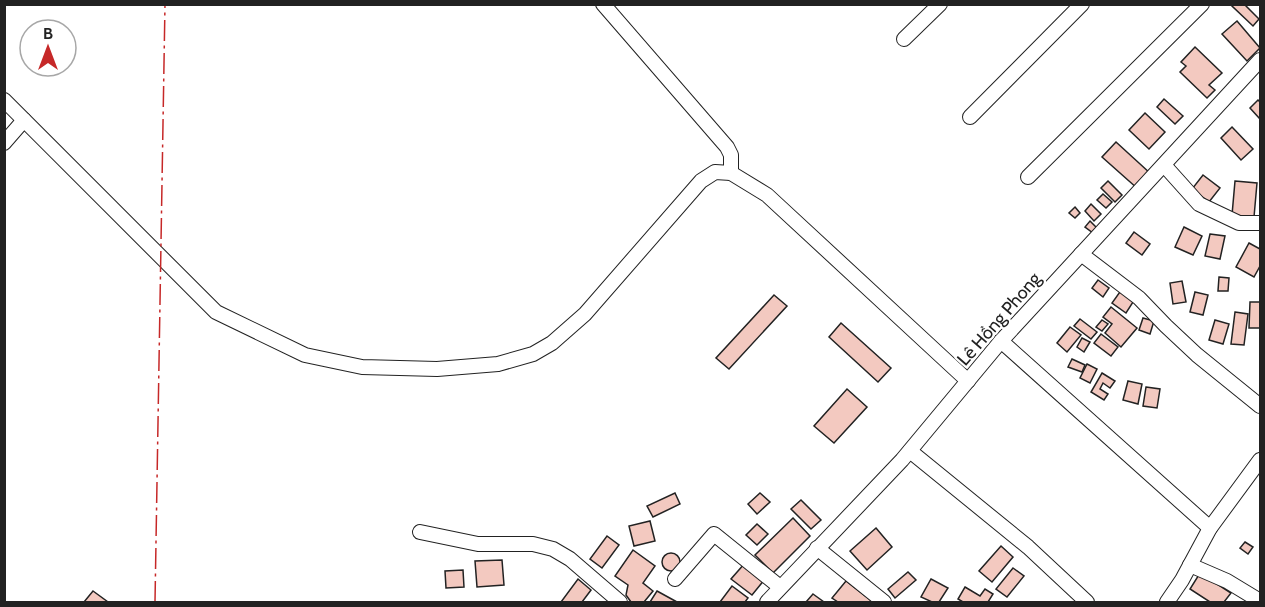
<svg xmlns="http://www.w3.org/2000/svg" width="1265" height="607" viewBox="0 0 1265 607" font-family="Cabin,sans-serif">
<rect width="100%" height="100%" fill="#fff"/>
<g fill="#f3c9c0" stroke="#222" stroke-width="1.5">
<path d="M1233,4H1244L1259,19L1253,26L1232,6Z"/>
<path d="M1237,21L1260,48L1247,61L1222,34Z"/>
<path d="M1195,47L1222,73L1209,85L1215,90L1207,98L1180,72L1186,66L1181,62Z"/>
<path d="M1164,99L1183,116L1175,124L1157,107Z"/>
<path d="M1258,100L1260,102V119L1250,108Z"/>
<path d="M1145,113L1165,132L1149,149L1129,130Z"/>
<path d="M1232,127L1253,149L1241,160L1221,138Z"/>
<path d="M1116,142L1151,174L1138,189L1102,157Z"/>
<path d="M1203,175L1220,188L1209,202L1192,189Z"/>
<path d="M1108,181L1122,195L1115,202L1101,188Z"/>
<path d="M1235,181L1257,183L1254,217L1232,215Z"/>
<path d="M1103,194L1112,202L1106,208L1097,200Z"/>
<path d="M1091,204L1101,214L1094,221L1085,211Z"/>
<path d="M1075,207L1080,213L1075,218L1069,213Z"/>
<path d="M1090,221L1097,228L1093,233L1085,227Z"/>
<path d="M1184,227L1202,236L1193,255L1175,247Z"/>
<path d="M1134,232L1150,244L1142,255L1126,243Z"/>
<path d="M1210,234L1225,236L1220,259L1205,256Z"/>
<path d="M1249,243L1260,249V266L1254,277L1236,267Z"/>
<path d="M1219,277L1229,278L1228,291H1218Z"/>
<path d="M1098,280L1109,288L1103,297L1092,288Z"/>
<path d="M1182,281L1186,302L1173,304L1170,283Z"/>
<path d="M1122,289L1135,299L1126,313L1112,303Z"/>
<path d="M1195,292L1208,295L1203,315L1190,312Z"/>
<path d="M774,295L787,306L729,369L716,358Z"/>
<path d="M1250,302H1260V328H1249Z"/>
<path d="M1111,307L1137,328L1121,347L1105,333L1112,324L1103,317Z"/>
<path d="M1235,312L1248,314L1244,345L1231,344Z"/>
<path d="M1143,318L1154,321L1150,334L1139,330Z"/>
<path d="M1080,319L1097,332L1091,339L1074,326Z"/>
<path d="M1102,320L1108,324L1102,331L1096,327Z"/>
<path d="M1215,320L1229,324L1223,344L1209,340Z"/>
<path d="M841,323L891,368L878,382L829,337Z"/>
<path d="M1070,327L1081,335L1067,352L1057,343Z"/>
<path d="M1101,334L1118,347L1111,356L1094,343Z"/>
<path d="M1082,338L1090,342L1084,352L1077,347Z"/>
<path d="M1072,359L1085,365L1082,372L1068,367Z"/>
<path d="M1087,364L1097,369L1090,383L1080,378Z"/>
<path d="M1102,373L1115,381L1110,388L1103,383L1100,389L1108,394L1104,400L1091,392Z"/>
<path d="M1128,381L1142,384L1138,404L1123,400Z"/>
<path d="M1146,387L1160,389L1157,408L1143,406Z"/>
<path d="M847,389L867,407L834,443L814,426Z"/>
<path d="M675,493L680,504L653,517L647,506Z"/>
<path d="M760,493L770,502L757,514L748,504Z"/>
<path d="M801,500L821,520L811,529L791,509Z"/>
<path d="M793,518L810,536L773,573L755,555Z"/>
<path d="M650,521L655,541L634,546L629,526Z"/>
<path d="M757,524L768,534L757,545L746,535Z"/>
<path d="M876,528L892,547L867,570L850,551Z"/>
<path d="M607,536L619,545L602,568L590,559Z"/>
<path d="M1245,542L1253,547L1248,554L1240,548Z"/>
<path d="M1001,546L1013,557L992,582L979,571Z"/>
<path d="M633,550L655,566L643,583L653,591L644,602H631L626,595L628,585L615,576Z"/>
<circle cx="671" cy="562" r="9"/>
<path d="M502,560L504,585L477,587L475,561Z"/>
<path d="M745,563L765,579L752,595L731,579Z"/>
<path d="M1013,568L1024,576L1007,597L996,589Z"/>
<path d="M463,570L464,587L446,588L445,571Z"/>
<path d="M908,572L916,580L895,598L888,589Z"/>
<path d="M1200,573L1231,593L1224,602H1210L1190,589Z"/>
<path d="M578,579L591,590L582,602H561Z"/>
<path d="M931,579L948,588L939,602H932L921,597Z"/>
<path d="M846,581L873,602H838L832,598Z"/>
<path d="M732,586L748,598L745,602H720Z"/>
<path d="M965,587L980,596L985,589L993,594L988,602H963L958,599Z"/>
<path d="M93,591L108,602H84Z"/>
<path d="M657,591L677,602H650Z"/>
<path d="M813,594L824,602H806Z"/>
</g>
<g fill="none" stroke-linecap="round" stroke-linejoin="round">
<g stroke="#222" stroke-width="16">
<g id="minor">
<path d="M603,4L727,147L731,155V173"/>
<path d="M904,39L940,4"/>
<path d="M4,100L216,312L305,355L362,367L437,369L498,364L533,354L552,343L585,314L701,181L715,172L731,173L767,195L968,381"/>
<path d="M970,117L1082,4"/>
<path d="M4,143L24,120"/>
<path d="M1164,165L1199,204L1239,223H1260"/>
<path d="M1028,177L1202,4"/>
<path d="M1081,254L1139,298L1166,326L1197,355L1260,406"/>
<path d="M1001,341L1210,528"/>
<path d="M910,451L1028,547L1087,602"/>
<path d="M420,532L478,544H533L553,549L570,559L620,602"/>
<path d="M817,548L884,602"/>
<path d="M1190,565L1227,581L1260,601"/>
<path d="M675,579L714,534L780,587"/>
<path d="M767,602L902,460L1001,341L1260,60"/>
<path d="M1167,602L1182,580L1210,528L1260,460"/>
</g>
</g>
<use href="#minor" stroke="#fff" stroke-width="14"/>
<path stroke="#c62828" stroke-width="1.5" stroke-dasharray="21 4.5 3 4.5" stroke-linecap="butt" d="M155,602L165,4"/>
</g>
<g text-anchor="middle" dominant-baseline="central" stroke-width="4.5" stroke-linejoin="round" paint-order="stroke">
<g font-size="18" fill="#222" stroke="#fff">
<text transform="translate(999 319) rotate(-49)">Lê Hồng Phong</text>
</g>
</g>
<rect width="1265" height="607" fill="none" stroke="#222222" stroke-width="12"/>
<g transform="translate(48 48)"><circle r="28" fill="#ffffff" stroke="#a7a7a7" stroke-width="1.5"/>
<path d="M0-4.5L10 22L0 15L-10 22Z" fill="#c62828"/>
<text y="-9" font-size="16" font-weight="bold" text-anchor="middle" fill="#222222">B</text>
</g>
</svg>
